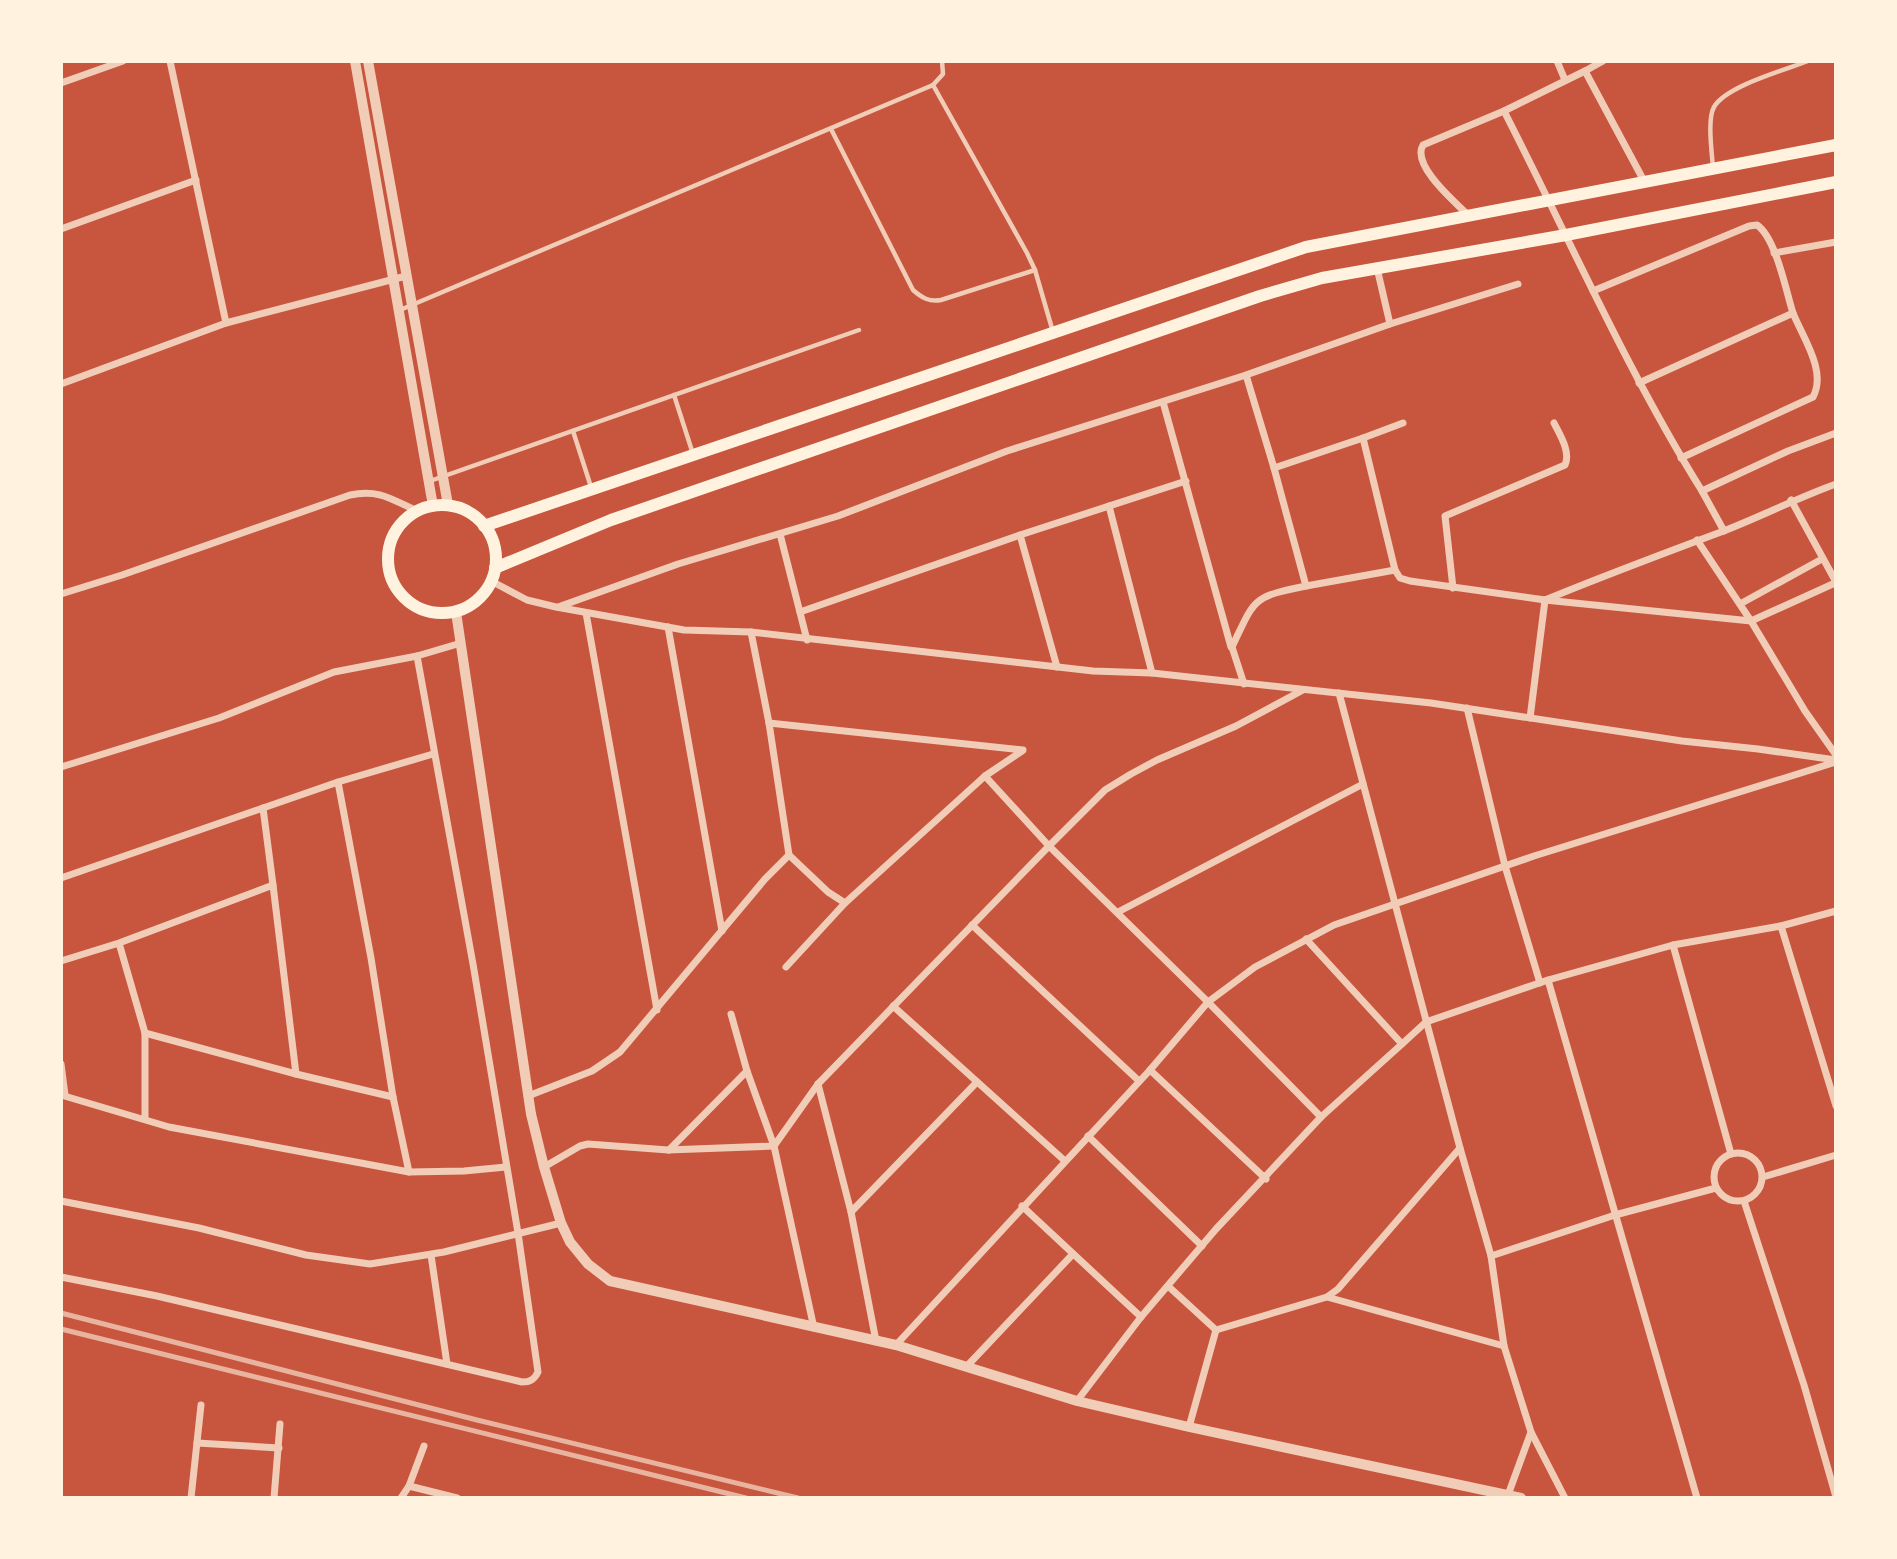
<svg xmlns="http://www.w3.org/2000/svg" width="1897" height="1559" viewBox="0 0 1897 1559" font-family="'Noto Serif',serif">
<rect width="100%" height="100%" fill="#c8553d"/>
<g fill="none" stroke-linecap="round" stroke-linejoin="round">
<g stroke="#f1ccb7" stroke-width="4.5">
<path d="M933,85L1027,253L1035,270L1053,332"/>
<path d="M831,129L913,290C922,298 929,302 941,300L1035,270"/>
<path d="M1713,168C1712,153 1707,119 1714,107C1726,86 1785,70 1808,61"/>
<path d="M400,310L933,85L943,74L942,61"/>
<path d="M674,395L693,454"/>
<path d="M573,431L591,487"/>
<path d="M430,481L859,330"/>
</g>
<g stroke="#f1ccb7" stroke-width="7">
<path d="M170,61L226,323"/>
<path d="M1557,61L1565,80"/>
<path d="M1603,61L1585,71L1644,181"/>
<path d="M61,83L123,61"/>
<path d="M1504,111C1569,238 1626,369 1702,491"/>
<path d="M1469,216C1455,202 1411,165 1423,145L1504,111L1585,71"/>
<path d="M61,229L196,180"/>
<path d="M1774,253L1836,242"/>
<path d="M1593,291L1749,226L1757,225C1776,238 1786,291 1793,313L1639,383"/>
<path d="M1390,324L1518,284"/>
<path d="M61,384L226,323L406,276"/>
<path d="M1163,402L1231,647"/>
<path d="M1363,438L1403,423"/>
<path d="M1681,458L1813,397C1827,371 1803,338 1793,313"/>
<path d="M1274,468L1363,438L1395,570L1400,578L1410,581L1545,600L1530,718"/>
<path d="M1791,500L1836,582"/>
<path d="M1109,506L1152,673"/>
<path d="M1724,531L1702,491L1788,451L1836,433"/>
<path d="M780,534L807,640"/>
<path d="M1020,535L1057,667"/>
<path d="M491,581L527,600L556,607L684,630L751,632L1093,671L1152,673L1431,703L1682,741L1758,749L1836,760"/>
<path d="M1836,584L1835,583L1751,621L1805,711L1836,755"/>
<path d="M1306,586L1395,570"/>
<path d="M1453,588L1445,516L1565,465C1571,452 1560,435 1554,423"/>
<path d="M61,594L122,575L350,495C379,489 391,499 417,511"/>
<path d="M1545,600C1603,576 1662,554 1721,532C1760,517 1797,498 1836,484"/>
<path d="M1545,600L1751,621L1697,540"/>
<path d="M1740,604L1822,559"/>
<path d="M558,607L678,564L838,516L1007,451L1246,375L1390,324L1377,268"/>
<path d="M800,612L1020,535L1186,481"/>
<path d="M586,613L657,1010"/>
<path d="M668,627L722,931"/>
<path d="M751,632L769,723L789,855"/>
<path d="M1244,684L1232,647C1255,599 1251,597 1306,586L1274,468L1246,375"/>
<path d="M1303,690L1236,726L1157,760L1131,774L1105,790L1049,846L1208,1002L1321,1117"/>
<path d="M1467,708L1505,866L1540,983"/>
<path d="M769,723L1023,750"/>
<path d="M61,767L219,718L334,672L417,656L461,643"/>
<path d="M985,776L1022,751"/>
<path d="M338,782L433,754"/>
<path d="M263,808L273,885"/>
<path d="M61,878L338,782L371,958L393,1097L409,1172L169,1127L61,1095"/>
<path d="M1118,912L1363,784"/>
<path d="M972,925L1139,1081"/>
<path d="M1781,926L1836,911"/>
<path d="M1306,939L1402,1044"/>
<path d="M1673,945L1781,926L1836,1106"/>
<path d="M61,961L119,943L273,885L296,1074L145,1033L119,943"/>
<path d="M786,967L845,903"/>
<path d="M1548,980L1673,945L1731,1154"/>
<path d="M893,1006L1065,1161"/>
<path d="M731,1014L747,1071"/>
<path d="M145,1033V1119"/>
<path d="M61,1064L65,1095"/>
<path d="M1150,1070L1266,1179"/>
<path d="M296,1074L393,1097"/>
<path d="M818,1084L851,1212"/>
<path d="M528,1096L592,1071L620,1052L765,879L789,855L828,892L845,903L985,776L1049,846L818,1084L774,1146L668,1150L588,1144L580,1146L544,1167"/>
<path d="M1088,1136L1202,1246"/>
<path d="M1460,1148L1491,1256L1504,1346L1531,1432L1508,1495"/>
<path d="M669,1150L747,1071L774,1146L814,1328"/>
<circle cx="1738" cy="1177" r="24"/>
<path d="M409,1172L464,1171L506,1167"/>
<path d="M1763,1177L1836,1155"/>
<path d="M61,1201L199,1228L306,1255L370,1264L444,1252L561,1223"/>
<path d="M1744,1201L1804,1385L1836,1497"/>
<path d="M1022,1206L1141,1317"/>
<path d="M431,1255L447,1364"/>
<path d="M1491,1256L1615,1215L1716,1188"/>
<path d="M61,1277L157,1296L522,1382C530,1382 534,1380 538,1372L518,1233L473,964L417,656"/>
<path d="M1168,1286L1216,1330L1327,1297L1338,1289L1460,1148L1339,693"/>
<path d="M1327,1297L1504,1346"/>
<path d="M876,1341L851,1212L977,1082"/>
<path d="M896,1345L1150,1070L1208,1002L1255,967L1334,925L1534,856L1836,762"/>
<path d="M968,1365L1073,1254"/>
<path d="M1077,1401L1141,1317L1216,1229L1321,1117L1402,1044L1426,1022L1548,980L1697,1498"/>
<path d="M1189,1427L1216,1330"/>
<path d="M1531,1432L1565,1498"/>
<path d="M197,1443L279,1448"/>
<path d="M409,1486L457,1498"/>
<path d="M191,1498L201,1405"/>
<path d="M274,1498L280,1424"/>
<path d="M401,1498L409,1486L424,1446"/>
</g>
<g stroke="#f1ccb7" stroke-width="10">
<path d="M355,61L433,506"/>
<path d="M368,61L448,505"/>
<path d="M456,612L531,1114L544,1167L561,1223L570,1242L588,1264L610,1281L896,1345L1077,1401L1189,1427L1521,1498"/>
</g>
<g stroke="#fff3e0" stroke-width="12">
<circle cx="442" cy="559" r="54"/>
<path d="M484,526L1306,247L1836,145"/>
<path d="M495,568L611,520L1260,296L1322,278L1566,235L1836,182"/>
</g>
<g stroke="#e9b49f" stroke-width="5">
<path d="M61,1313L477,1420L798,1498"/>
<path d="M61,1329L746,1498"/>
</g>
</g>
<rect width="1897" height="1559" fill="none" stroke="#fff3e0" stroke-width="126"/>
</svg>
